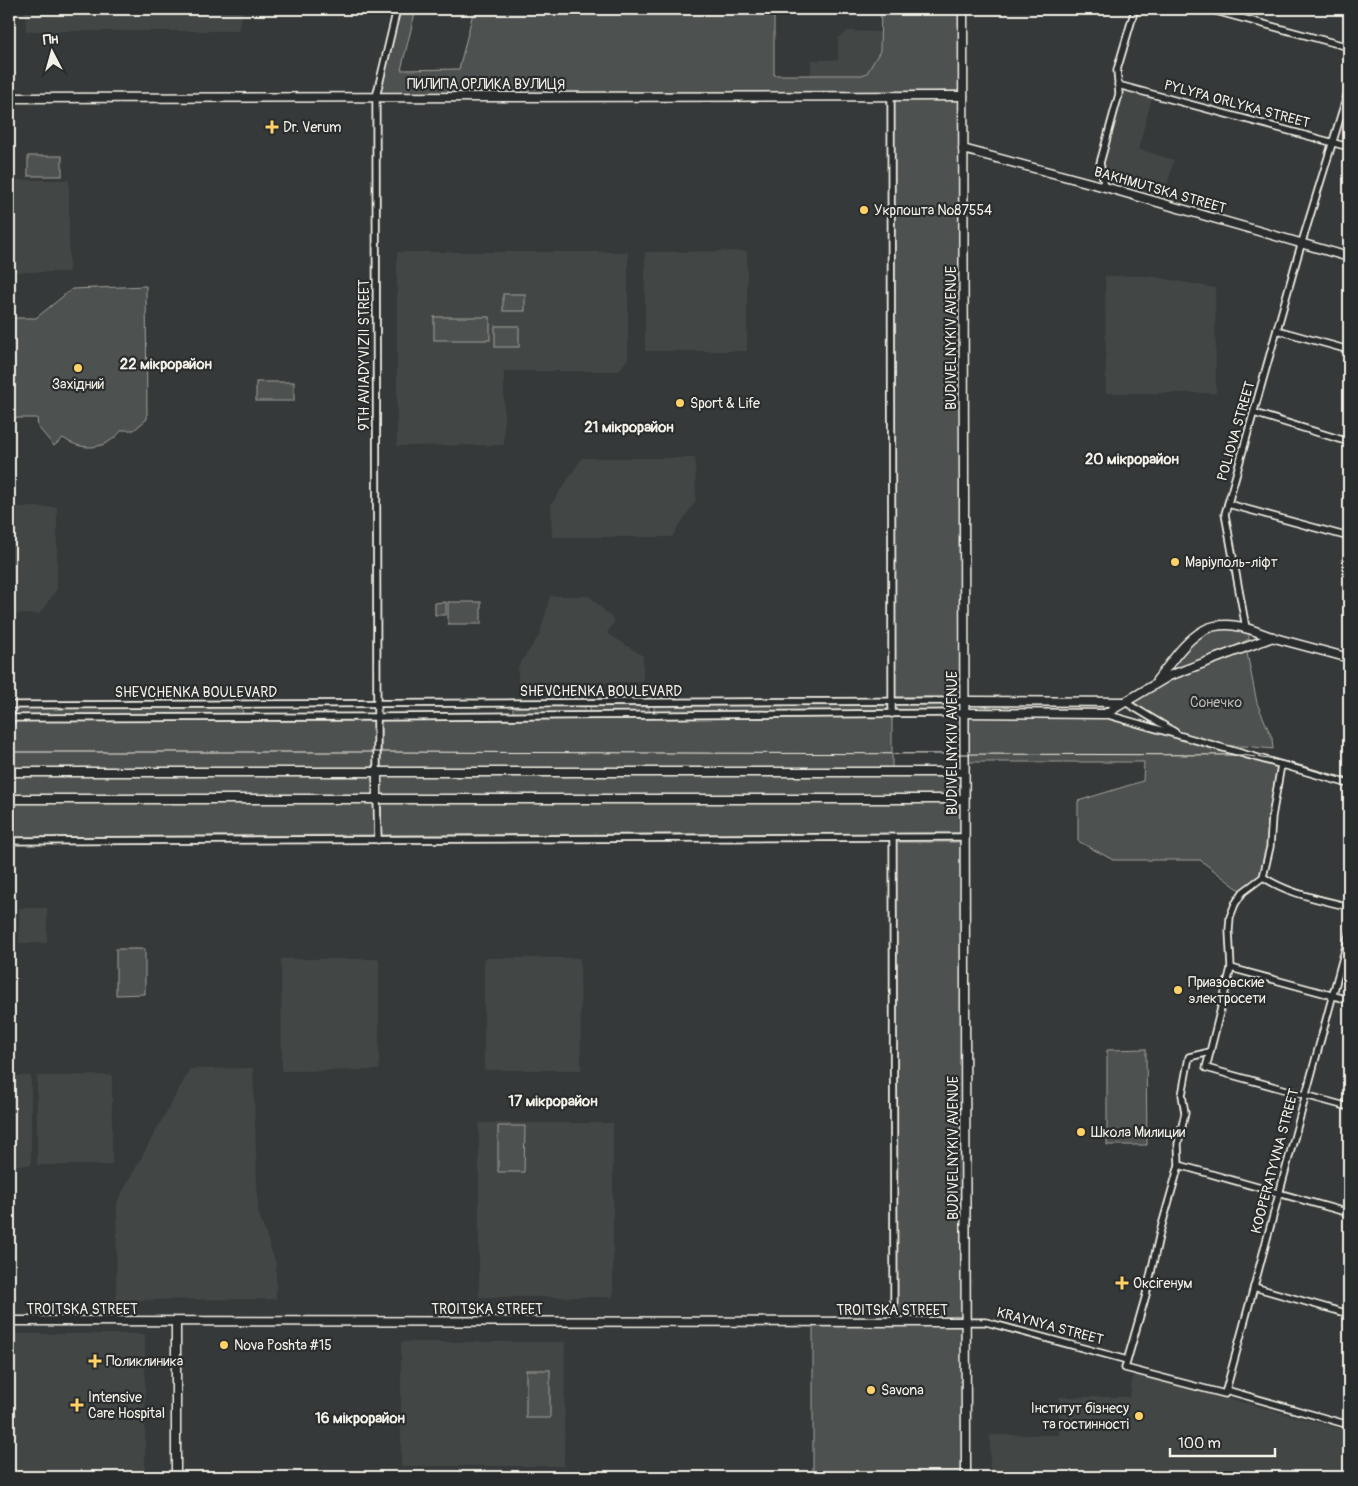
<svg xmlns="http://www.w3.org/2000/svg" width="1358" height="1486" viewBox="0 0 1358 1486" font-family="Pangolin,sans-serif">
<rect width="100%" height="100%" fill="#363939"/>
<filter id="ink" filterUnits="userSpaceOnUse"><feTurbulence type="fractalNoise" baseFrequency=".02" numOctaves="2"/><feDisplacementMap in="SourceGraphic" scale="10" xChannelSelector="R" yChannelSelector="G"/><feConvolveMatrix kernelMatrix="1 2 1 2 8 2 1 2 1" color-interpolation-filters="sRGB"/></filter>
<g filter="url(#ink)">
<g fill="#434645">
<path d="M25,9H243L238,31H26Z"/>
<path d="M848,31L880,32V51L867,73L862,75H811V60H838V38Z"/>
<path d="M1123,90L1152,98L1138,149L1174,160L1166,190L1105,173L1103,163Z"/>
<rect x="9" y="180" width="60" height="92"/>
<path d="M747,251V351H645V252Z"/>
<path d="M397,252H628V358L619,371H504V445L397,446Z"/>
<path d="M1105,276H1150L1215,288L1216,393H1106Z"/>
<path d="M582,458H695L696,500L672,537H552L551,505Z"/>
<path d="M9,507H57V589L39,614H9Z"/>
<path d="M550,596H589L615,621L607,633L643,656V682L518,683V667L540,634Z"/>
<rect x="19" y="908" width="28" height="35"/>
<path d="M484,958H580L581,1070H484Z"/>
<path d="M281,959H379V1070L282,1071Z"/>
<path d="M253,1068L258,1212L276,1264V1299L116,1300L117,1202L190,1069Z"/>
<path d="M112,1075V1165H37V1076Z"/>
<rect x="9" y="1076" width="22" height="89"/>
<rect x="479" y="1123" width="134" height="174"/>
<rect x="9" y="1334" width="136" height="143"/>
<path d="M401,1342H565L564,1466H401Z"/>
<path d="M1133,1373L1349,1431V1477H990V1435H1059V1397H1130Z"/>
</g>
<g fill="#4e514f" stroke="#a1a19c">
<path d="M401,9H416L401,70L459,69L474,9H774V75H862L867,73L880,51L881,9H959V91L379,93Z"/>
<path d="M959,99L960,697H895L894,100Z"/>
<rect x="28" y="156" width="34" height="20"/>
<path d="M146,286L147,419L134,430H122C106,450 83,452 63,438L54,446L38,427L37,418H9V318H36L72,289Z"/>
<rect x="503" y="294" width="22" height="17"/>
<rect x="434" y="317" width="56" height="23"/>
<rect x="495" y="326" width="24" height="21"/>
<rect x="256" y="382" width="38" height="19"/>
<path d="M446,602V615H435V603Z"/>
<rect x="448" y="602" width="33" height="22"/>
<path d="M1228,628L1248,632L1249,634V639L1239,644L1167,674C1185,651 1196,630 1228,628Z"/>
<path d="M1246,648L1257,703L1272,738L1273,749L1244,746H1223L1184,734L1130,702L1170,678Z"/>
<path d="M890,704V711L654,712V706Z"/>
<rect x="895" y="704" width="48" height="7"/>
<path d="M987,704L1103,705V711H987Z"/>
<path d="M585,706V713L513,714V707Z"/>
<path d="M590,706H649V712L590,713Z"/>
<path d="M242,707L243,715H9V708Z"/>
<path d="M892,717V768H381V721Z"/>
<path d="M969,717L1104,718L1278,768L1268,846L1261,876L1241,891L1200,860H1113L1078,841V801L1143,781L1144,762H969Z"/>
<rect x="9" y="721" width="365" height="47"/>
<path d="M961,775V795H381V776Z"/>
<rect x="9" y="776" width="365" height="19"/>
<path d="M961,802V833L381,835V803Z"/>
<path d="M9,803H374V835L9,837Z"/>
<path d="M896,842H961L962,1317L897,1318Z"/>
<path d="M116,949H145V994L116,995Z"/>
<path d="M1146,1049L1147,1145H1107V1050Z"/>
<path d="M498,1126H525L524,1172H498Z"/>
<path d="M962,1325V1477H813V1326Z"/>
<rect x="526" y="1370" width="24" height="48"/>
</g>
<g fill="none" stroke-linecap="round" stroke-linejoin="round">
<g stroke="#f4f1e8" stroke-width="9">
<g id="street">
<path d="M1208,9L1349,47"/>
<path d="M1118,85L1349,147"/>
<path d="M891,96L892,714"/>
<path d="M1105,187L1100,163L1119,94L1117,70L1135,9"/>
<path d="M1277,330L1349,350"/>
<path d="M1254,413L1349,442"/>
<path d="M1228,504L1349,537"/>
<path d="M1246,628L1225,514L1298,255L1349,89"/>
<path d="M1125,702L1175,732"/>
<path d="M9,705L964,701"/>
<path d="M1105,714L1349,784"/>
<path d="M9,718L377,717L964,713"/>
<path d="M1281,765L1272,817L1270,847L1263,877L1243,892L1235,904L1230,917L1229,931L1231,968L1206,1068L1349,1107"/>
<path d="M377,772L376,97L397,9"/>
<path d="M377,799L378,840"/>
<path d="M893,838L894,1322"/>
<path d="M9,841L964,837"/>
<path d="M1263,877C1289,894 1319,899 1349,907"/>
<path d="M1231,968L1349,1000"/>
<path d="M1210,1052L1189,1057L1182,1095L1185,1113L1178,1144L1179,1165L1160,1232L1146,1295L1125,1368L1225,1394L1349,935"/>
<path d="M1179,1165L1349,1213"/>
<path d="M1254,1287L1349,1314"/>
<path d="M966,1322H986L1127,1360"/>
<path d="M1226,1390L1349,1425"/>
</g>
</g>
<g stroke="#f4f1e8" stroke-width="11">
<g id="secondary">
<path d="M963,9L966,1477"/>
<path d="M9,98L963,96"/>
<path d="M963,149L1105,187L1349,257"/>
<path d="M1157,680C1171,663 1184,641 1204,630C1211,626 1219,625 1227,625C1243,625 1259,633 1275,638C1300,645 1324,651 1349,658"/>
<path d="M964,701L1125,702"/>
<path d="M964,713L1105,714L1169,676L1273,637"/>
<path d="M9,772H964"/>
<path d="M377,772V799"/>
<path d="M9,799H964"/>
<path d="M9,1321L966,1322"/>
<path d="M176,1477V1322"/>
</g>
</g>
<use href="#street" stroke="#2a2d2e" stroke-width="5.5"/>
<use href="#secondary" stroke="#2a2d2e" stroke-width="8"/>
<path stroke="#f4f1e8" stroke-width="1" d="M9,752H390L1242,755L1288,762L1349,779"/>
</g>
</g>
<g fill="#ffd166" stroke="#2a2d2e" stroke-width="2">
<path d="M269.5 119.5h5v5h5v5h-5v5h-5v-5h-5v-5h5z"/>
<circle cx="864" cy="210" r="5"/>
<circle cx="78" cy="368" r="5"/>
<circle cx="680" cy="403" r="5"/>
<circle cx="1175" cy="562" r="5"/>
<circle cx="1178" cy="990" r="5"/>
<circle cx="1081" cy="1132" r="5"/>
<path d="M1119.5 1275.5h5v5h5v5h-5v5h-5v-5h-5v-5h5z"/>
<circle cx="224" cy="1345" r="5"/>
<path d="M92.5 1353.5h5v5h5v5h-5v5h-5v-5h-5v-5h5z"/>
<circle cx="871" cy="1390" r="5"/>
<path d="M74.5 1397.5h5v5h5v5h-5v5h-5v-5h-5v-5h5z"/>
<circle cx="1139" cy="1416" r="5"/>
</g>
<g text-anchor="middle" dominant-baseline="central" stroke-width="4.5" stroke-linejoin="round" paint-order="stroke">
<g font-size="14" fill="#f4f1e8" stroke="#2a2d2e">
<text x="486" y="84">ПИЛИПА ОРЛИКА ВУЛИЦЯ</text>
<text transform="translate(1237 104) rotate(15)">PYLYPA ORLYKA STREET</text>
<text transform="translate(1160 190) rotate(16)">BAKHMUTSKA STREET</text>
<text transform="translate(951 338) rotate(-90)">BUDIVELNYKIV AVENUE</text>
<text transform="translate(364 355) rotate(-90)">9TH AVIADYVIZII STREET</text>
<text transform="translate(1236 431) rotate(-74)">POLIOVA STREET</text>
<text x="601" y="691">SHEVCHENKA BOULEVARD</text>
<text x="196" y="692">SHEVCHENKA BOULEVARD</text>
<text transform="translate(952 743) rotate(-90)">BUDIVELNYKIV AVENUE</text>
<text transform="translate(953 1148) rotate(-90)">BUDIVELNYKIV AVENUE</text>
<text transform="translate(1275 1161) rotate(-75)">KOOPERATYVNA STREET</text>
<text x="82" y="1309">TROITSKA STREET</text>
<text x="487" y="1309">TROITSKA STREET</text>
<text x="892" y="1310">TROITSKA STREET</text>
<text transform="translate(1050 1326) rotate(15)">KRAYNYA STREET</text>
</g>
<g font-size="14" fill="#f4f1e8" stroke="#2a2d2e" text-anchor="start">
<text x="283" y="127">Dr. Verum</text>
<text x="874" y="210">Укрпошта №87554</text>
<text x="78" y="384" text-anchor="middle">Західний</text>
<text x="690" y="403">Sport &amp; Life</text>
<text x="1185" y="562">Маріуполь-ліфт</text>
<text x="1188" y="982">Приазовские<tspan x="1188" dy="16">электросети</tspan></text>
<text x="1091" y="1132">Школа Милиции</text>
<text x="1133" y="1283">Оксігенум</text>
<text x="234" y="1345">Nova Poshta #15</text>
<text x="106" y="1361">Поликлиника</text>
<text x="881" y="1390">Savona</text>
<text x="88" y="1397">Intensive<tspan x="88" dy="16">Care Hospital</tspan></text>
<text x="1129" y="1408" text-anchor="end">Інститут бізнесу<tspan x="1129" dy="16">та гостинності</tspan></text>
</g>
<g font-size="14" fill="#bab9b2" stroke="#2a2d2e">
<text x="1216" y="702">Сонечко</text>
</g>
<g font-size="15" font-weight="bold" fill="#f4f1e8" stroke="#2a2d2e">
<text x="166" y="364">22 мікрорайон</text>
<text x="629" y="427">21 мікрорайон</text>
<text x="1132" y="459">20 мікрорайон</text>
<text x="553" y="1101">17 мікрорайон</text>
<text x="360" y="1418">16 мікрорайон</text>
</g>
</g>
<rect width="1358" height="1486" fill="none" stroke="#2a2d2e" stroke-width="30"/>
<rect x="15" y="15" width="1328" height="1456" fill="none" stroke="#f4f1e8" stroke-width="2" filter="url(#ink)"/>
<g transform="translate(52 52) rotate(354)" stroke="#2a2d2e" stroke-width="4" paint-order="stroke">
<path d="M0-4L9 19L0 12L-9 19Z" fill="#f4f1e8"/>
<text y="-8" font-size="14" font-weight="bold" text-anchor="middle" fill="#f4f1e8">Пн</text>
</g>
<path d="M1170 1448v8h105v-8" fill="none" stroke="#f4f1e8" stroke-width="2.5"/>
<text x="1178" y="1448" font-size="15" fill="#f4f1e8" stroke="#2a2d2e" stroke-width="4" paint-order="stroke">100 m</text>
</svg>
